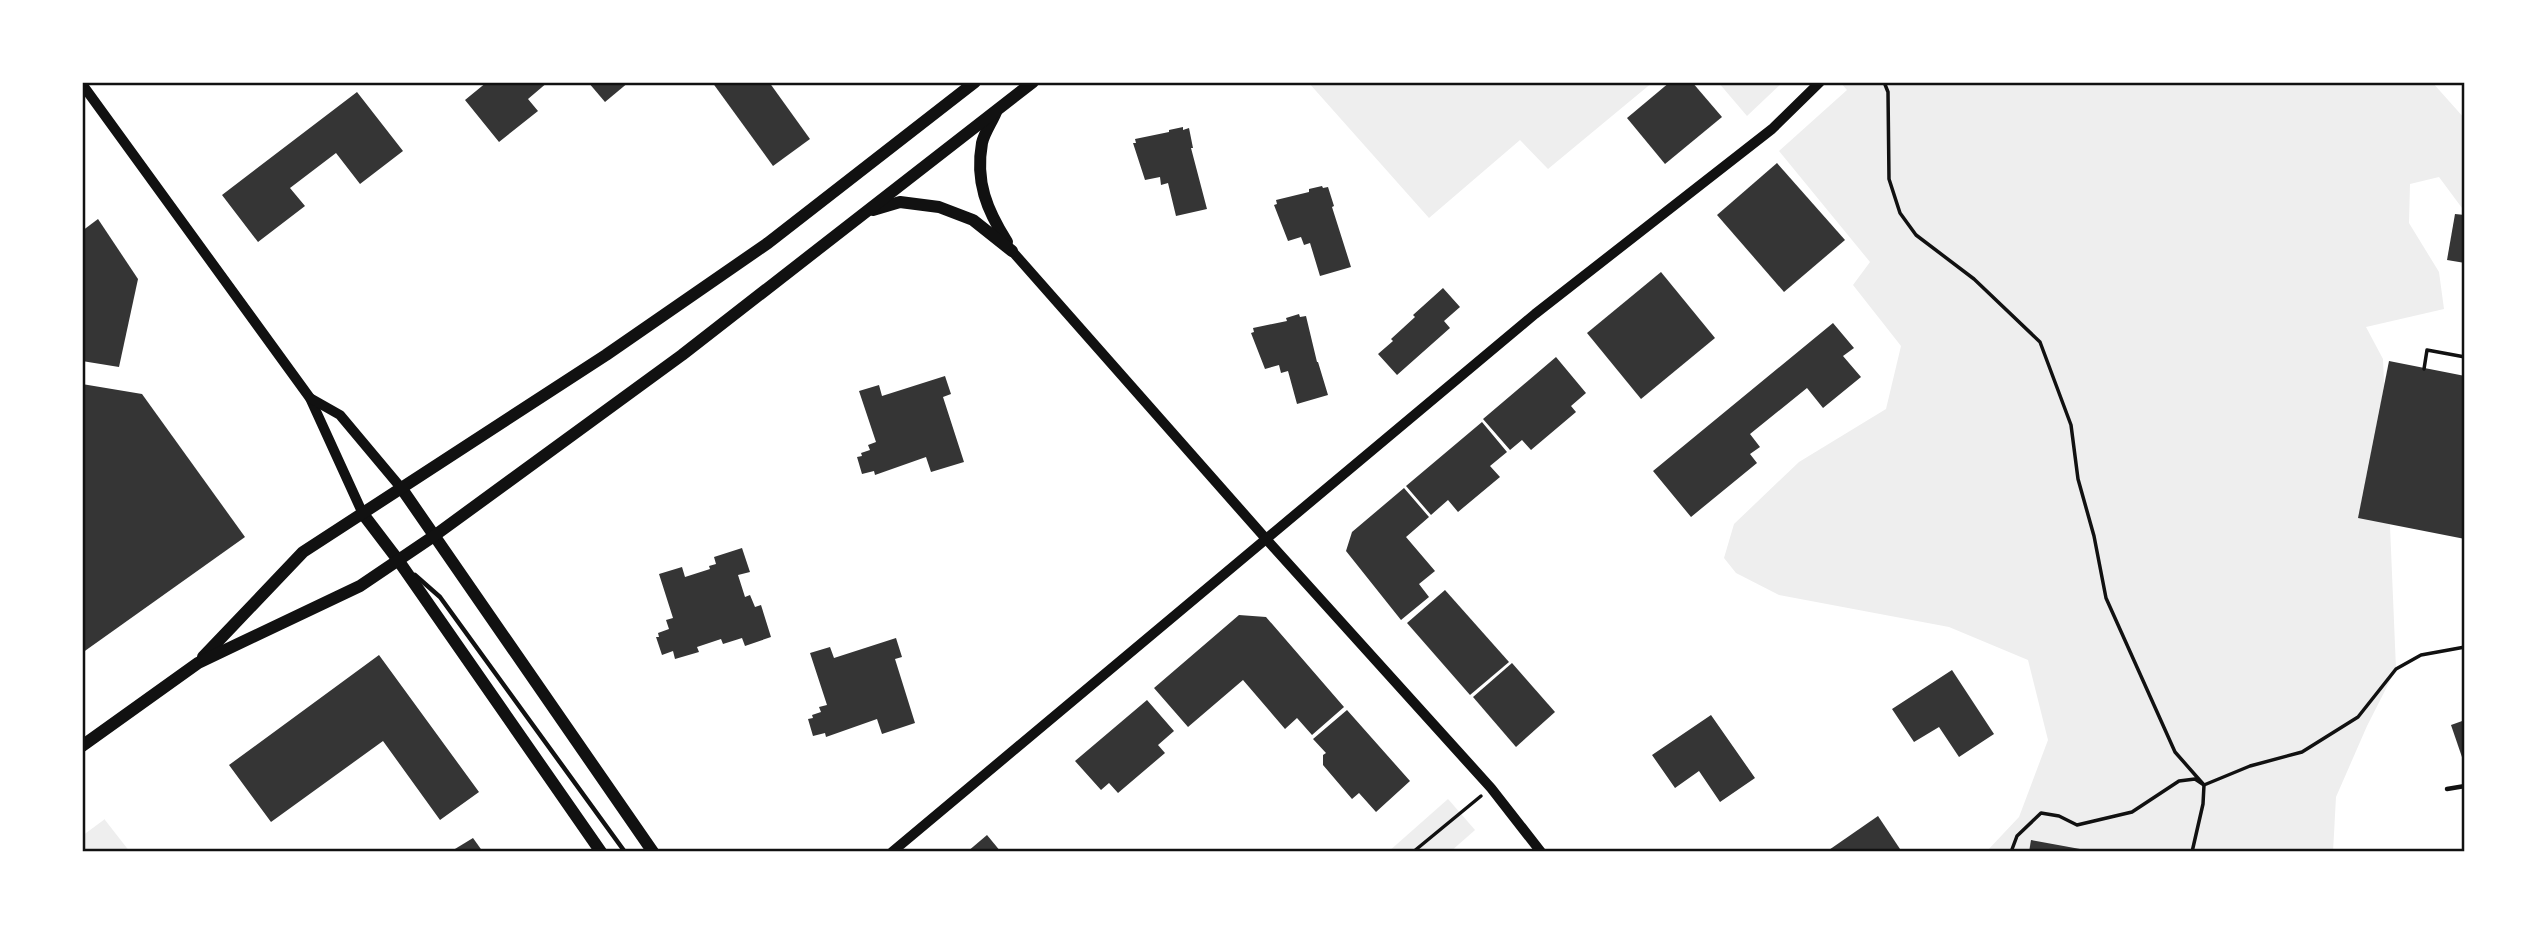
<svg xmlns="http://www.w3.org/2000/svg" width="2547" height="934" viewBox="0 0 2547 934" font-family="'Times New Roman',serif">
<rect width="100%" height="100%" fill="#fff"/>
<g fill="#eee">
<path d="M1308,82H1653L1548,169L1520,140L1429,218Z"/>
<path d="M1718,82H1783L1747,116Z"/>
<path d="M1840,82H2432L2465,119V208H2462L2439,177L2410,184L2409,223L2439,272L2444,309L2366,327L2383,359L2396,669L2367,726L2336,797L2333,852H1986L2019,817L2048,740L2028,660L1949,627L1779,595L1736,573L1724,558L1734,524L1799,462L1886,409L1901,346L1853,285L1870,262L1779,151L1847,90Z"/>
<path d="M1448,799L1475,830L1450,852H1388Z"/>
<path d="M105,819V820L130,852H82V836Z"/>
</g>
<g fill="#353535">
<path d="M487,82H548L528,99L538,111L499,142L465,100Z"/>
<path d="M588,82H629L605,102Z"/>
<path d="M712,82H769L810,139L773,166Z"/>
<path d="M1670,82H1692L1722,117L1665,164L1627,118Z"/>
<path d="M357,92L403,151L360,184L336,153L290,188L305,206L258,242L222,195Z"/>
<path d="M1183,127V130L1189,128L1193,148H1191L1207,209L1176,216L1168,183L1161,185L1160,177L1145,180L1133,143H1136L1135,139L1169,132V130Z"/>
<path d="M1777,163L1845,240L1784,292L1717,215Z"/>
<path d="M1322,186L1323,188L1328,187L1334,206L1332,207L1351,267L1320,276L1310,243L1304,245L1301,237L1288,241L1274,205L1277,204L1276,200L1309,192V189Z"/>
<path d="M2455,214L2465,215V263L2447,260Z"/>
<path d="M98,219L138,279L119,367L82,361V231Z"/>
<path d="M1661,272L1715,338L1641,399L1587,333Z"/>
<path d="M1443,288L1460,307L1444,321L1450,328L1397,375L1378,354L1393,341L1391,339L1415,317L1413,315Z"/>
<path d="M1299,314L1300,317L1306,316L1317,362H1318L1328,395L1297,404L1288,371L1281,373L1279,365L1265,369L1251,333L1254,332L1253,328L1287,321L1286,318Z"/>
<path d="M1833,323L1854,348L1843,356L1861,377L1823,408L1807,388L1750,434L1760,447L1750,454L1757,463L1691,517L1653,471Z"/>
<path d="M1556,357L1586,393L1571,406L1576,412L1531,450L1522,440L1510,450L1483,419Z"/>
<path d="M2389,361L2465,376V539L2358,518Z"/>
<path d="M945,376L951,394L943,397L964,462L931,472L926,457L875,475L874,471L862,474L857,457L862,456L861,453L870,450L868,445L876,442L859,391L879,385L882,396Z"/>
<path d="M82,384L142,394L245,537L82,653Z"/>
<path d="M1482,422L1507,452L1490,466L1500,477L1458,512L1448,500L1431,515L1406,486Z"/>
<path d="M1404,488L1429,517L1406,537L1435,571L1419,584L1429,597L1401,620L1346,551L1352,532Z"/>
<path d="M742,548L750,572L738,575L745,597L750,595L755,607L761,605L771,637L745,646L742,638L723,644L721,639L697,647L699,652L675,659L673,651L662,655L656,637H659L658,633L669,629L666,620L673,618L659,574L682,567L685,577L710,569L709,566L716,564L714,557Z"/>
<path d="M1445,590L1509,662L1470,695L1407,623Z"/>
<path d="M1239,615L1266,617L1344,707L1312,735L1297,718L1285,729L1243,680L1188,727L1154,688Z"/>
<path d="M896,638L902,657L895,659L915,723L882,734L877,719L826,737L825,733L813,736L808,719L813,718L812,715L821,712L819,707L827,705L810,653L830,647L834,658Z"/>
<path d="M379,655L479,792L440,820L383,741L271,822L229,765Z"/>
<path d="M1512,663L1555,712L1516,747L1473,697Z"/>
<path d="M1952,670L1994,734L1959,757L1939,727L1914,742L1892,709Z"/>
<path d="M1147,700L1174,731L1158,745L1165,753L1118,793L1109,783L1101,790L1075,761Z"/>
<path d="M1347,710L1410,781L1376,812L1359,793L1352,799L1323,765V755L1326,753L1313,739Z"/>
<path d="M1711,715L1755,778L1720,802L1699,771L1675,788L1652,755Z"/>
<path d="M2465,720V763H2464L2451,725Z"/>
<path d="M1878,816L1902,852H1826Z"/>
<path d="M987,835L1001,852H967Z"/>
<path d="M473,838L483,852H450Z"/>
<path d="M2031,840L2080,849L2079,852H2029Z"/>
</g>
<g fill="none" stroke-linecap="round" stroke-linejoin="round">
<g stroke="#111" stroke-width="3.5">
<path d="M1884,82L1888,92L1889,179L1900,213L1916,235L1974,279L2040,342L2071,425L2078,479L2094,536L2106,598L2175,752L2204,785L2203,804L2192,852"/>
<path d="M2424,369L2427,350L2465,357"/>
<path d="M1413,852L1481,796"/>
<path d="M2011,852L2017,836L2041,813L2059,816L2077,825L2132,812L2179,781L2195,779L2204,785L2250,766L2302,752L2358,717L2396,669L2421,655L2465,647"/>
</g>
<g stroke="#111" stroke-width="4.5">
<path d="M415,575L440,597L625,852"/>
<path d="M2447,789L2465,786"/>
</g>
<g stroke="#111" stroke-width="10">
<path d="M82,84L310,398L363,514"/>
<path d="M1012,251L1267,540L1491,788L1541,852"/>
<path d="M310,398L340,415L402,489"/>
<path d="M892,852L1535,314L1772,129L1820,82"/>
</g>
<g stroke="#111" stroke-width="12">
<path d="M996,112C992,122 984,133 982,143C975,182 987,210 1007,242"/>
<path d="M873,210L900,202L939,207L973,220L1012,251"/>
<path d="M402,489L653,852"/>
<path d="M363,514L398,560L601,852"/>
<path d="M203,657L303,552L606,355L768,243L975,82"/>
<path d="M82,746L198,663L360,586L434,536L682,355L1033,82"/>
</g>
</g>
<rect width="2547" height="934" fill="none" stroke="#ffffff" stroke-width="168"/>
<rect x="84" y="84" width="2379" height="766" fill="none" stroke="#111" stroke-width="2.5"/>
</svg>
